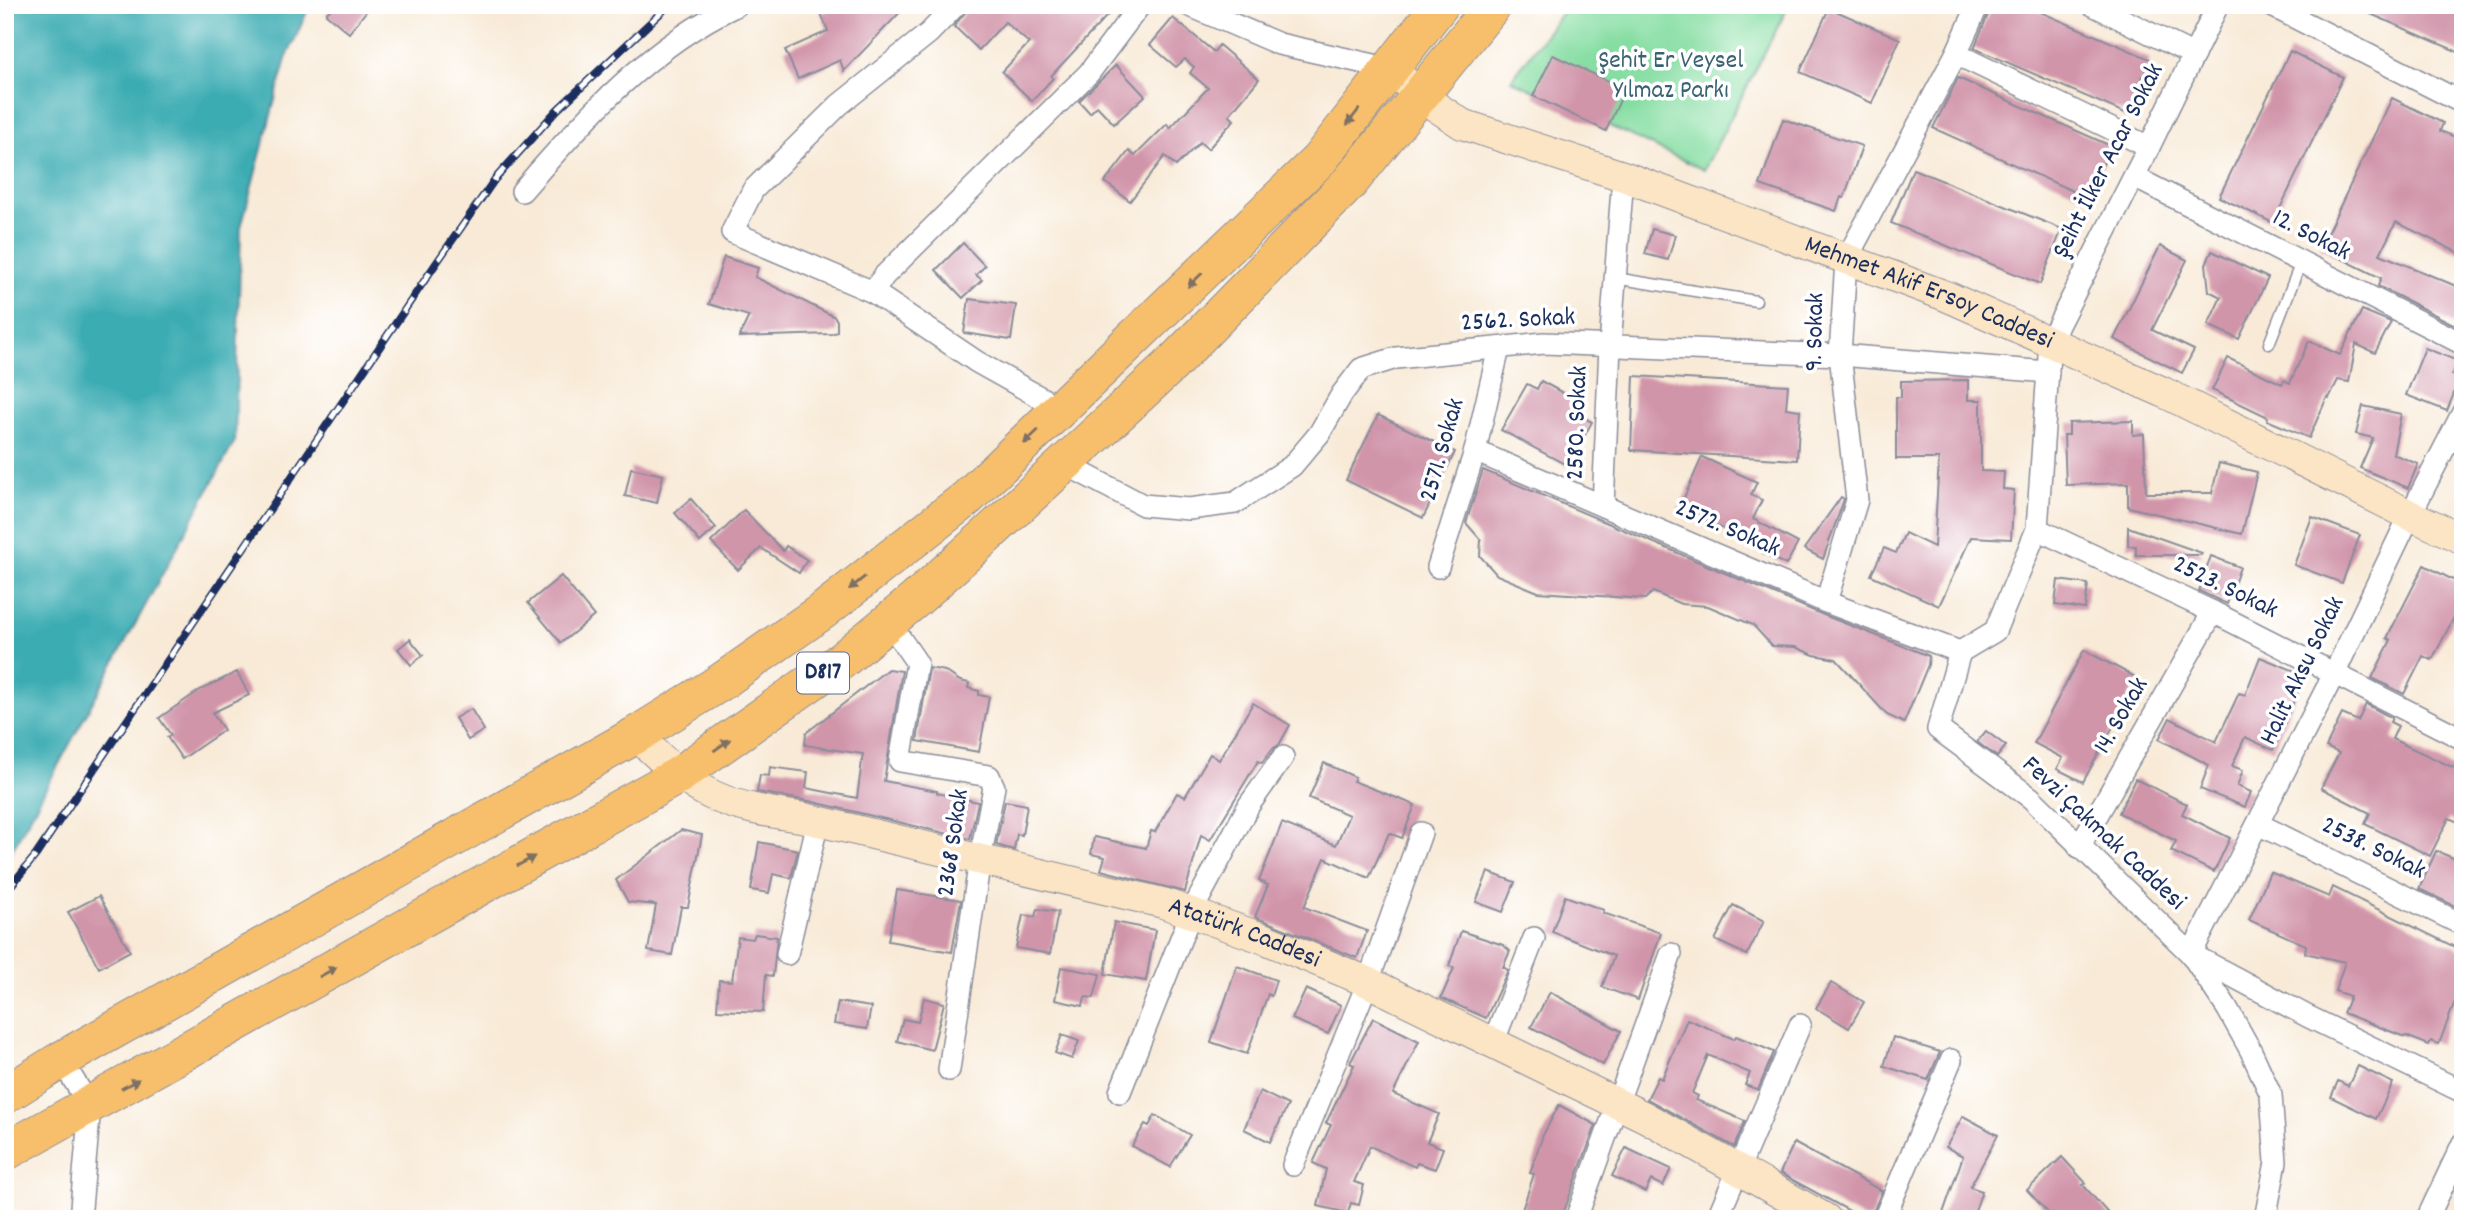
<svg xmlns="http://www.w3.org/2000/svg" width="2468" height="1224" viewBox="0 0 2468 1224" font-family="Dekko,sans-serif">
<rect width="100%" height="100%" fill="#fff"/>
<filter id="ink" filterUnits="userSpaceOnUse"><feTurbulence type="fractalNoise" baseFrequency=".0143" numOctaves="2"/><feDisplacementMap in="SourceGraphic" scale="14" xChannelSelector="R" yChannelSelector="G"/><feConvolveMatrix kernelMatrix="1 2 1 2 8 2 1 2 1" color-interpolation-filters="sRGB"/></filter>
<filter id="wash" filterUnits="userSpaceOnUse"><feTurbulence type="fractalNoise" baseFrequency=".00686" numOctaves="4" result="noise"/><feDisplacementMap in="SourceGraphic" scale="28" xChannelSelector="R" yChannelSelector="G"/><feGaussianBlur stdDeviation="1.57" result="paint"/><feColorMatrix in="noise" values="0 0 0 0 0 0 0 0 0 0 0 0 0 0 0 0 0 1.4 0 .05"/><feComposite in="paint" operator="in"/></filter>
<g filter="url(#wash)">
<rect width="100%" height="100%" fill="#f8ead7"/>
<path fill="#84dda1" stroke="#508680" stroke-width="2" d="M1568,5H1789L1704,170L1511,80Z"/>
<path fill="#3aacb2" stroke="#2a6e88" stroke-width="2" d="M5,5H310L286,59L241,227L235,441L5,863Z"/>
<g id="blocks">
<g fill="#d195aa">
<path d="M334,5H371L349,33L326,14Z"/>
<path d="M839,5H907L844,71L840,60L798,79L785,50L828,31L821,13Z"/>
<path d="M971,5H1117L1051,76L1053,78L1032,101L1002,72L1029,43L1005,22L979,50L954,26Z"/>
<path d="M1992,5H2024L2150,59L2127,114L1974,48Z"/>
<path d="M2350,5H2463V54Z"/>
<path d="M1829,8L1900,39L1872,103L1800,72Z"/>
<path d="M1173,18L1214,52L1219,45L1259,79L1229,115L1234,120L1208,149L1200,142L1176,166L1165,156L1130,201L1105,182L1129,151L1135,156L1167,124L1170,128L1208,88L1190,73L1194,67L1185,59L1176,67L1150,45Z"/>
<path d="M2290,51L2343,77L2273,223L2219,197Z"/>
<path d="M1553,55L1625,89L1606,131L1533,96Z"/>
<path d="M1116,65L1145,96L1114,124L1097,106L1090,113L1079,101Z"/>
<path d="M1958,78L2111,146L2088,198L1933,128Z"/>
<path d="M2392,98L2443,123L2440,131L2463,140V255L2396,222L2380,254L2463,289V329L2378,286L2381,278L2320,248Z"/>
<path d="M1783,119L1862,146L1844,198L1841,197L1836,211L1760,185Z"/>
<path d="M1913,169L2062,229L2040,284L1891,223Z"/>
<path d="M1652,229L1675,235L1668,260L1645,254Z"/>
<path d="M963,243L985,266L976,275L982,280L963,298L936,270Z"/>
<path d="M2160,246L2187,260L2152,330L2194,350L2182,373L2114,339Z"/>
<path d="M2212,251L2268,278L2239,339L2208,325L2221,297L2209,291L2206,264Z"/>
<path d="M724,257L758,268L755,277L835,317L837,321V332L831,334L739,337L749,316L709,304Z"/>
<path d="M969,299L1016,305L1011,340L964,333Z"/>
<path d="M2362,310L2391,322L2375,353L2356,344L2349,382L2338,380L2329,398L2327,397L2309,438L2267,420L2268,417L2212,390L2228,358L2282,384L2284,380L2290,383L2309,341L2340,355Z"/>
<path d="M2425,348L2458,361L2452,375L2460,378L2447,411L2406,395Z"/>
<path d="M1634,376L1788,385L1786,408L1800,410L1797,460L1631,450Z"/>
<path d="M1968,380V400H1981V471L2004,472L2003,489L2014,490L2011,539L1971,537L1939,606L1871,575L1884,548L1896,553L1905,533L1934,547L1939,459H1896V397H1901V381Z"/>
<path d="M1541,381L1583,404L1577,414L1592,422L1568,466L1501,430L1527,384L1537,389Z"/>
<path d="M2363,406L2401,414L2393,454L2418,464L2408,488L2360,468L2373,438L2356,434Z"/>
<path d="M1378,415L1455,452L1423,518L1346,480Z"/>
<path d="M2133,421V435L2144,434L2146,493H2212L2219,463L2257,472L2242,534L2128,507V483L2066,485L2064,435H2069V423Z"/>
<path d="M1702,457L1757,482L1751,495L1762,500L1753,519L1798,543L1786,565L1763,553L1766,548L1679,509Z"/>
<path d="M631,468L663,475L657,503L625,496Z"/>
<path d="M1483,470L1821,614L1929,656L1928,665L1904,723L1887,715L1836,659L1814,655L1795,647L1772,646L1753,625L1708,606L1681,604L1653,592L1645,599L1538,592L1497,575L1480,556L1481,540L1466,523Z"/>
<path d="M1841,497L1844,499L1823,559L1804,549Z"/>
<path d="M691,499L716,528L700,542L675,513Z"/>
<path d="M744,510L783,551L786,546L807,560L799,573L761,548L738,570L711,542Z"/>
<path d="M2312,517L2360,535L2342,583L2294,565Z"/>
<path d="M2128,527L2202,553L2201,555H2136V546H2128Z"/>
<path d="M2211,556L2240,567L2227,604L2199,591Z"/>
<path d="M2424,565L2463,585V600L2432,660L2423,656L2404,694L2372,678L2391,640L2387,638Z"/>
<path d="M561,576L594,616L561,643L528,603Z"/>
<path d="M2058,580L2088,584L2085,609L2055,605Z"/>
<path d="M410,639L423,655L411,665L398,649Z"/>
<path d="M2084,650L2139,679L2083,782L2057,769L2063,758L2034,743Z"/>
<path d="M2260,657L2305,675L2273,750L2245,737L2232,766L2243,770L2237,786L2251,792L2245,807L2200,789L2209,765L2159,739L2170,718L2216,742L2239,693L2245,695Z"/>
<path d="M929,668L945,671L960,681L969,683L968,688L979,691V695L989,697L979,752L917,741Z"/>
<path d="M888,669L902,671L884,781L937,791V793L978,802L970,839L809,801L757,792L760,775L769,776L770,767L808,772L806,788L857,798L863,754L805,745L806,733Z"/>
<path d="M237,672L249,695L212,713L224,730L182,759L167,737L171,735L159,718L200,690Z"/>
<path d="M1253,703L1290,725L1279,745L1272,749L1262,763L1258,761L1210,840L1201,835L1185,892L1101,870L1105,857L1091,854L1094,837L1146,848L1151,831L1155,832L1177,793L1185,797L1210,754L1219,760Z"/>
<path d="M2366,704L2392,718L2390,722L2398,726L2392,739L2463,772V824L2449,818L2430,856L2365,824L2370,813L2321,788L2339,753L2326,747L2342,714L2358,721Z"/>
<path d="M471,709L484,730L468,740L455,718Z"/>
<path d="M1986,731L2006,746L1997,757L1977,742Z"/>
<path d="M1324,763L1355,777L1353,781L1415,805L1402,838L1389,833L1369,878L1325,858L1304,907L1367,931L1357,958L1255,917L1268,885L1259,881L1282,823L1336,845L1349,815L1309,798Z"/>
<path d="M2135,779L2187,804L2182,814L2230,838L2214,872L2171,851L2176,841L2119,813Z"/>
<path d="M1005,801L1027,805L1022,835L1017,834L1014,850L996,845Z"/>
<path d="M681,830L702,835L688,907H681L672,955L648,951L656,905L628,902L616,880Z"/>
<path d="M759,842L798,850L791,878L773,874L769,893L751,890Z"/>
<path d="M2436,851L2463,862V910L2419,889Z"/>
<path d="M1488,872L1515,882L1503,912L1476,902Z"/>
<path d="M2270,872L2329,897L2333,887L2463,951V1002L2456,999L2439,1044L2431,1041L2429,1045L2406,1036L2405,1037L2343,1013L2350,996L2335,991L2345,962L2305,953L2306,945L2249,920Z"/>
<path d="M897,890L961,900L952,952L888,941Z"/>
<path d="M99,896L130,951L99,968L68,912Z"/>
<path d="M1565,896L1604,910L1603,913L1661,933L1638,1000L1602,987L1614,956L1552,932Z"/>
<path d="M1733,905L1764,921L1747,955L1715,940Z"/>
<path d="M1037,909L1058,912L1050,954L1016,948L1023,915L1035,917Z"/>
<path d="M1114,922L1155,930L1146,981L1105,974Z"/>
<path d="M1461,931L1503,945L1510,951L1503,967L1508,970L1486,1018L1441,998L1454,968L1449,966Z"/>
<path d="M755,934L777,937L773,976L766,975L763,1012L717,1010L719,980L732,981L738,937L753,939Z"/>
<path d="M1237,966L1276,980L1271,996L1268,994L1247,1054L1211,1042Z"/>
<path d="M1061,967L1100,974L1094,998L1085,997L1083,1006L1055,1000Z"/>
<path d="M1831,983L1864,1002L1849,1028L1816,1008Z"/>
<path d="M1306,989L1341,1005L1328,1034L1292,1019Z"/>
<path d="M1550,992L1621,1031L1603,1065L1531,1027Z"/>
<path d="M924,998L944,1003L932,1050L897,1041L903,1019L918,1022Z"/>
<path d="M838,1002L871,1007L867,1029L834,1024Z"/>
<path d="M1373,1018L1419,1041L1393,1094L1439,1114L1427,1142L1443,1148L1435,1169L1417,1163L1415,1167L1370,1146L1354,1182L1364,1185L1359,1205L1351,1203L1348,1213L1318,1206L1326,1169L1313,1163L1331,1125L1326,1123L1354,1065L1350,1063Z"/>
<path d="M1687,1019L1734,1039L1736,1036L1774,1052L1758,1090L1745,1085L1750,1073L1708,1055L1692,1093L1698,1096L1696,1100L1745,1121L1734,1147L1647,1099L1658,1077L1662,1079Z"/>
<path d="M1062,1035L1079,1041L1072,1059L1055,1053Z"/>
<path d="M1893,1037L1940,1052L1928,1080L1884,1066Z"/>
<path d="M2358,1066L2393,1083L2376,1119L2331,1097L2338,1081L2348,1086Z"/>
<path d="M1260,1091L1288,1105L1270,1142L1244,1129Z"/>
<path d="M1559,1105L1596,1125L1561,1219H1519L1534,1174L1530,1173L1543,1135Z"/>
<path d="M1155,1115L1190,1135L1170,1167L1132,1146L1145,1124L1149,1126Z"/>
<path d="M1963,1116L1998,1135L1970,1187L1982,1191L1972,1219H1941L1963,1156L1946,1147Z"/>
<path d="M1794,1143L1882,1191L1870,1219H1864L1780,1173Z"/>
<path d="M1626,1148L1671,1169L1663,1186L1651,1180L1645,1192L1612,1176Z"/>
<path d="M2062,1157L2086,1183L2083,1185L2113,1219H2054L2027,1190Z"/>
</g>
</g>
</g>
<g filter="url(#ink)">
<use href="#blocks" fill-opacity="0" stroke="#8a8c9a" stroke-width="2"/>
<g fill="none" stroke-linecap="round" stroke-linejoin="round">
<g stroke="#8a8c9a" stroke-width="13">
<g id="lane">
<path d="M1615,278L1756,301"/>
<path d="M2269,344L2301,262"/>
</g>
</g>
<g stroke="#8a8c9a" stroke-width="24">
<g id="street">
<path d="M1188,5L1279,44L1392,69"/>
<path d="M2093,5L2194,55"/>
<path d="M2270,5L2463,103"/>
<path d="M1956,54L2149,147"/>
<path d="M2134,177L2463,344"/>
<path d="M522,191C584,119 649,46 737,5"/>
<path d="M873,292L732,232L753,190L839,105L929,33L956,5"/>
<path d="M1061,409L977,362L873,292L884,276L1089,73L1140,5"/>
<path d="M1475,451L1826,602L1960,652"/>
<path d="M1065,464L1143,505L1189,509L1235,503L1292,466L1319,434L1342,394L1361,369L1396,358L1544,343L1840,355L2048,372"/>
<path d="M1603,506L1610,346L1623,176"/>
<path d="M2037,529L2213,612L2463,739"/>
<path d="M1438,567L1475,451L1499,348"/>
<path d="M1826,602L1857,500L1840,355L1846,260L1956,54L1978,5"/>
<path d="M889,622L917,663L900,761L989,776L994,787L980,859L949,1070"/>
<path d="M1960,652L1938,729L2031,798L2191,954L2307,1016L2463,1092"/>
<path d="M1960,652L1995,631L2037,529L2050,341L2149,147L2218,5"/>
<path d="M2258,824L2463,925"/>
<path d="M2079,847L2213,612"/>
<path d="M787,954L818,821"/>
<path d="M1493,1043L1534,938"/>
<path d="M61,1060L90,1106L80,1219"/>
<path d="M1120,1092L1191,913L1249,805L1283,757"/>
<path d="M1293,1165L1368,982L1421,833"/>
<path d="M1576,1219L1671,954"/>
<path d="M1717,1219L1800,1025"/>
<path d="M1884,1219L1951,1060"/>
<path d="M2265,1219L2276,1162L2271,1095L2251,1051L2227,1008L2191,954L2334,674L2410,515L2463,412"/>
<path d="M2427,1219L2463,1143"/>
</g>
</g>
<g stroke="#8a8c9a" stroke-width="32">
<g id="secondary">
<path id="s1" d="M1392,69L1420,96L1462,124L1623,176L1946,296L2163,392L2410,515L2463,539"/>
<path id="s2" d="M636,735C660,757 683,782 714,796C742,809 775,813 805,818L1163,903L1265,939L1368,982L1645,1117L1826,1219"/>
</g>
</g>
<g stroke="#8a8c9a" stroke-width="39">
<g id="highway">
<path d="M5,1095L61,1060L636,735L718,684L824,610L967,498L1319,160L1440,5"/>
<path d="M5,1152L679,775L841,661L915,600L984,538L1170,366L1350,182L1493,5"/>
</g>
</g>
<use href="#lane" stroke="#fff" stroke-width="10"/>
<use href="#street" stroke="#fff" stroke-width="21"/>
<use href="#secondary" stroke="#fce5c4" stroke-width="30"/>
<use href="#highway" stroke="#f7bf6c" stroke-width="37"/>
<g stroke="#1b2f5e" stroke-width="8">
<path id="rail" d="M5,893L36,855L435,265L495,179L557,110L669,5"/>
</g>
<use href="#rail" stroke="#fff" stroke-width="5" stroke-dasharray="16" stroke-linecap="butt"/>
</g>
<defs><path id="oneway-solid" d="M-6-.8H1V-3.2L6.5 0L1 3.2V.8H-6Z" transform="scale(1.75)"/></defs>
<g fill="#7e7064">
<use href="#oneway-solid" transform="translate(1353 117) rotate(128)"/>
<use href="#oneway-solid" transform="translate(1195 280) rotate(136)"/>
<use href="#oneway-solid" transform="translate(1031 437) rotate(136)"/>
<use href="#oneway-solid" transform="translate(857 583) rotate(141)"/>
<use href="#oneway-solid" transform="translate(722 745) rotate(-35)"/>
<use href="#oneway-solid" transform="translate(526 861) rotate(-29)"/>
<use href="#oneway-solid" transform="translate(328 972) rotate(-29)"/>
<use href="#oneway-solid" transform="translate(130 1084) rotate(-29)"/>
</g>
</g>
<g text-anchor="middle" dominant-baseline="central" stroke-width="7" stroke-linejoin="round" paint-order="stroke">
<rect fill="#fff" stroke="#5f6d8e" stroke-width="2" x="797" y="652.5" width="52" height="41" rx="5"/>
<g font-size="24" font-weight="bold" fill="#1b2f5e">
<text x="823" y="673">D817</text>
</g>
<g font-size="26" fill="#3a6372" stroke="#fff">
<text x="1671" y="61">Şehit Er Veysel<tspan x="1671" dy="30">Yılmaz Parkı</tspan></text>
</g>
<g font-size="26" fill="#1b2f5e" stroke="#fff">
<text transform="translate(2109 161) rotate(-63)">Şeiht İlker Acar Sokak</text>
<text transform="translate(2311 236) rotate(27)">12. Sokak</text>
<text stroke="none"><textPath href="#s1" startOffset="586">Mehmet Akif Ersoy Caddesi</textPath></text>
<text transform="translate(1518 321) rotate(-3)">2562. Sokak</text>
<text transform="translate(1816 332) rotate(-89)">9. Sokak</text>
<text transform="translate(1578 423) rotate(-88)">2580. Sokak</text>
<text transform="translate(1443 450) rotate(-74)">2571. Sokak</text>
<text transform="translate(1727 529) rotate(23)">2572. Sokak</text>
<text transform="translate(2225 588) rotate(26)">2523. Sokak</text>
<text transform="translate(2303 671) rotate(-64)">Halit Aksu Sokak</text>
<text transform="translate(2122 716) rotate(-60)">14. Sokak</text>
<text transform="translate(2103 834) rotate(43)">Fevzi Çakmak Caddesi</text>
<text transform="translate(954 843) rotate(-82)">2368 Sokak</text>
<text transform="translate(2373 849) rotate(26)">2538. Sokak</text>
<text stroke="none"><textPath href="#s2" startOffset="648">Atatürk Caddesi</textPath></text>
</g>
</g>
<rect width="2468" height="1224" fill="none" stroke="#fff" stroke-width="28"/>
</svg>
